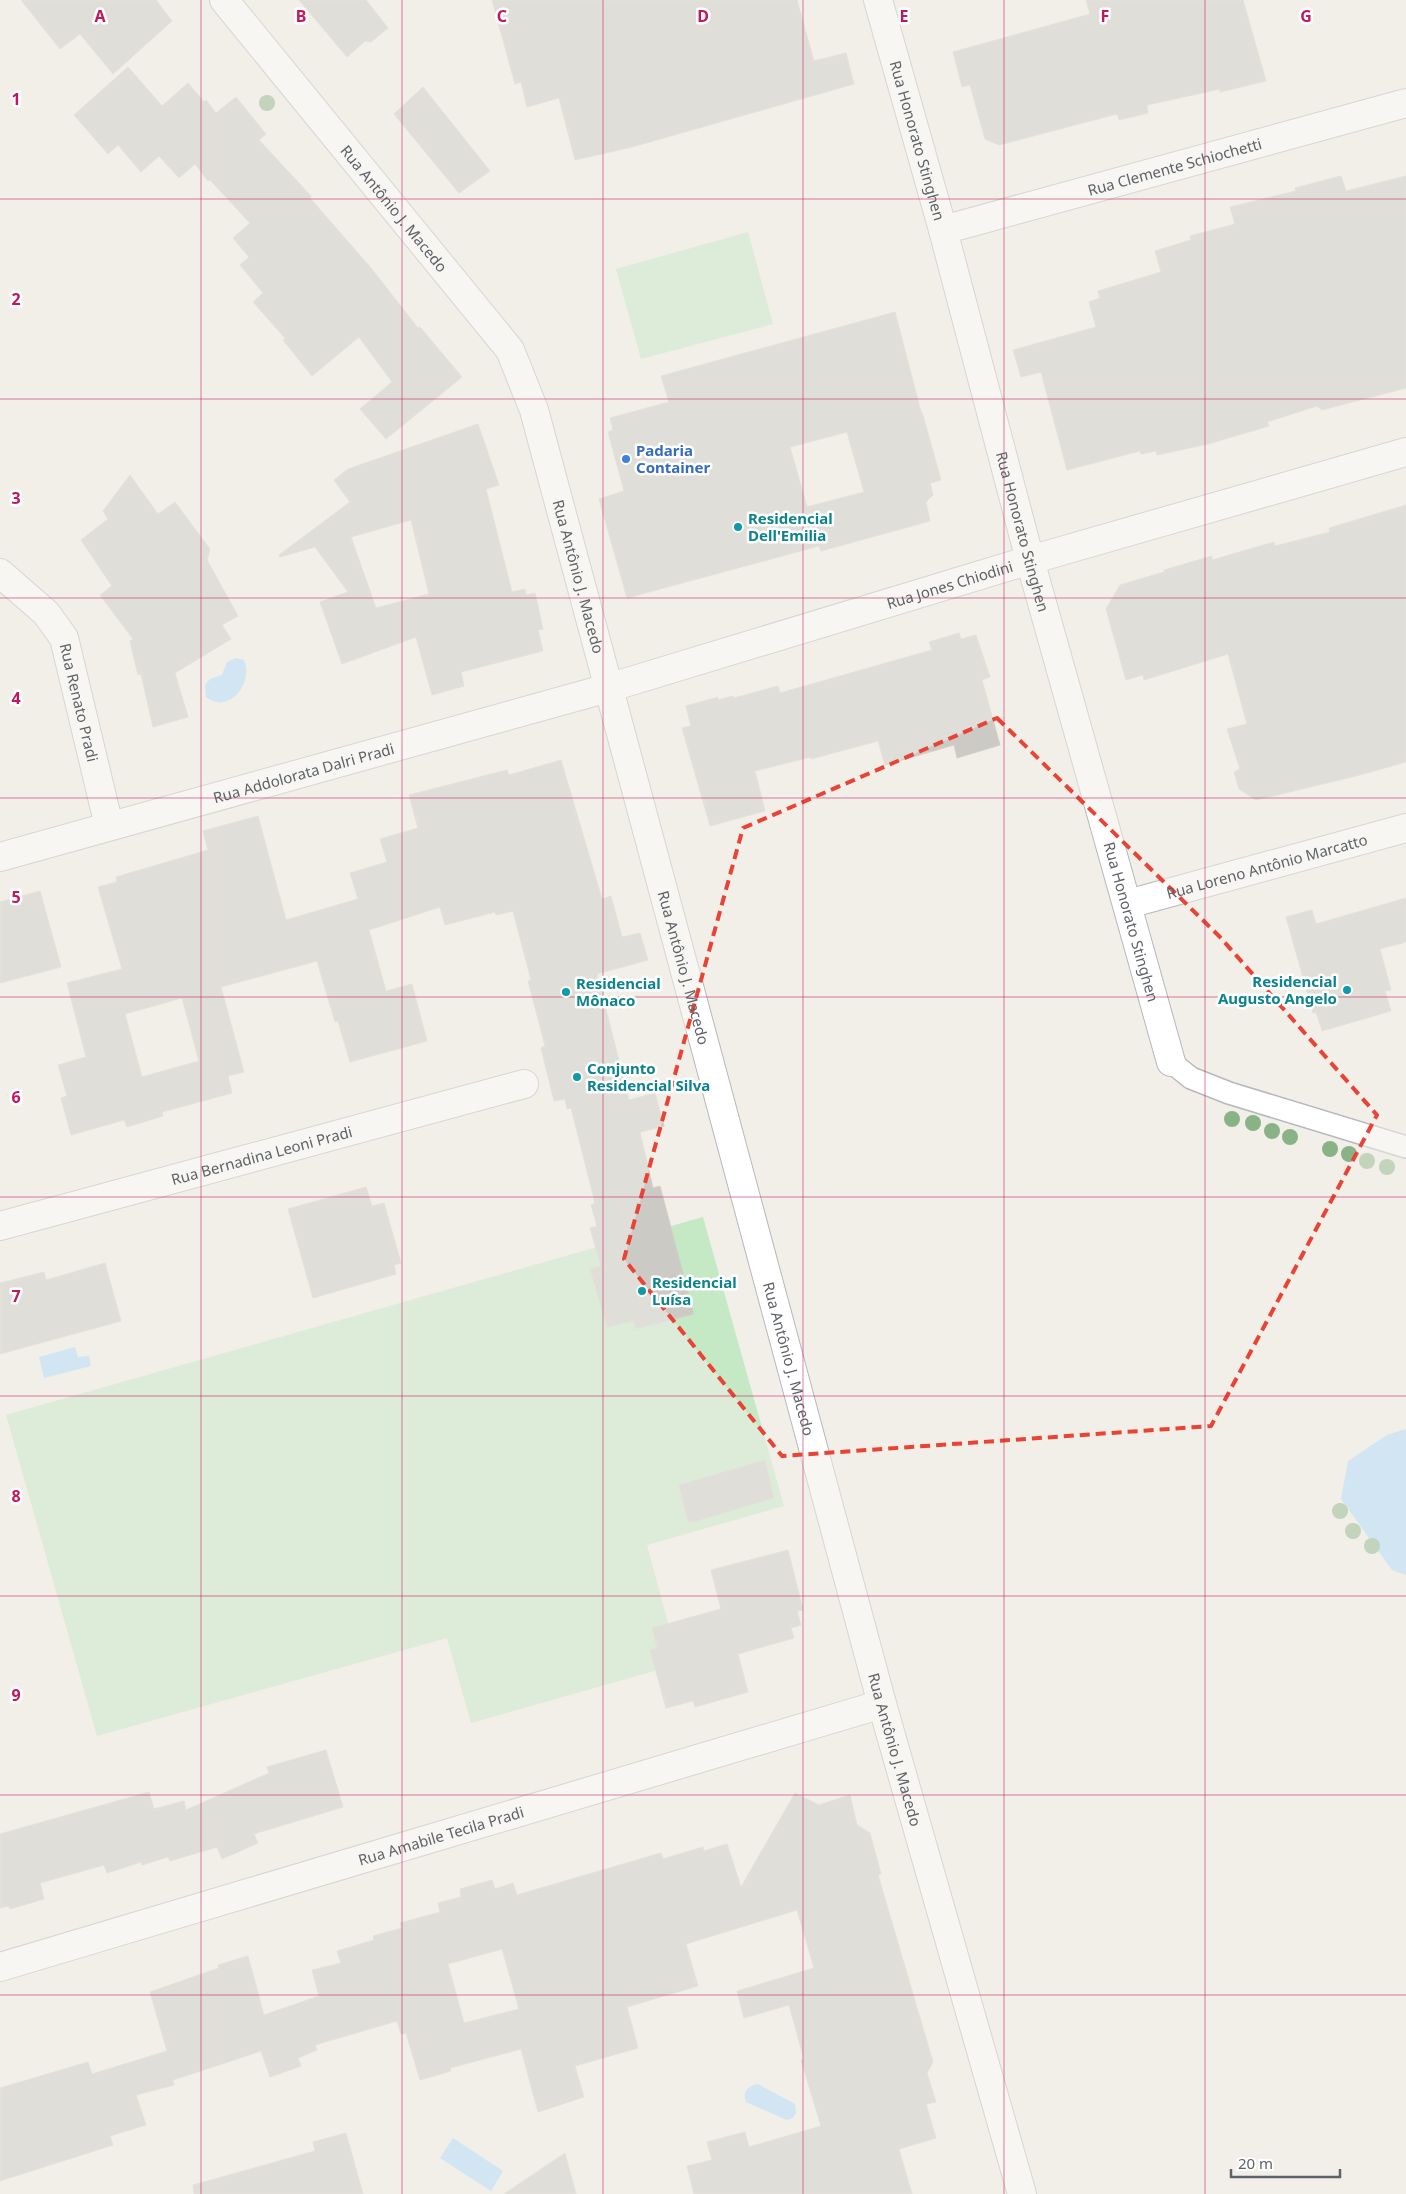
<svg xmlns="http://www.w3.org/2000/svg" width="1406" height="2194" viewBox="0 0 1406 2194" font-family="'Noto Sans',sans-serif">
<rect width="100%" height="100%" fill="#f1efe8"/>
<g fill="#c5e8c5">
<path d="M748,232L773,324L641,359L616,269Z"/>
<path d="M703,1217L784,1506L647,1545L679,1664L471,1723L447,1638L97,1736L6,1415Z"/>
</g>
<g fill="#aadaff">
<path d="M236,658L244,660C254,684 228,715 206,697L205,685L210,679L222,675L227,662Z"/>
<path d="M75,1347L78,1357L89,1356L91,1366L44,1378L39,1357Z"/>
<path d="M1406,1429V1575L1392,1570L1341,1499L1348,1461L1387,1435Z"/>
<path d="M758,2084L795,2104L796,2113L793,2118L787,2120L746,2102C742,2091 748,2086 758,2084Z"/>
<path d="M453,2138L503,2171L491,2191L440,2158Z"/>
</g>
<g fill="#cccac5" stroke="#d6d1c6" fill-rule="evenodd">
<path d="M21,0H156L172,21L113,74L80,34L60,49Z"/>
<path d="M299,0H366L388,28L371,42L365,41L347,57Z"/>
<path d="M492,0H797L814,61L846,53L854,84L632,147L575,160L559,98L527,107L521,82L515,84Z"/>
<path d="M1086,0H1243L1266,81L1220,92V89L1147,105L1148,113L1119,120L1117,114L999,145L985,139L970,85L962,87L953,52L1090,14Z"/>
<path d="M128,67L162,106L188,83L204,102L206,100L216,113L236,97L266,134L259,140L311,196L310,198L371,268L418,328L420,327L462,377L386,439L360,409L392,382L359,337L312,376L283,340L285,338L253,302L263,293L240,265L249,257L233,238L250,223L210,180L208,181L195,164L179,178L159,156L141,172L118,145L108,154L74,115Z"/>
<path d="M423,87L490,171L459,193L394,114Z"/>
<path d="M1341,176L1346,191L1406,176V388L1322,410L1317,406L1267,422L1269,426L1208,444L1157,455L1156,451L1141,454L1140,451L1067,470L1041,372L1021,377L1013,350L1096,327L1089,302L1100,298L1098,291L1161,272L1155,251L1191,240L1190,236L1235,224L1230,207L1296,191L1295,188Z"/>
<path d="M895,312L921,412H922L941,480L930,483L933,495L926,502L930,521L821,551L819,546L627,598L599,499L624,491L608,432L613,430L610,418L669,402L661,376ZM847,432L864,492L807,507L790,447Z"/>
<path d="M478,424L499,485L486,489L512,592L525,589L526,595L535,593L543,629L538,630L543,651L461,672L464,686L432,695L416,637L342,664L320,602L348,592L315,547L280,557L279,555L350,502L334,480L348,469ZM411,520L429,594L376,608L351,537Z"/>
<path d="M130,475L158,514L175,502L210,549L207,560L238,616L222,625L231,639L175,673L188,717L153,727L141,674L138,675L130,641L133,639L100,595L112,586L81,540L108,519L103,511Z"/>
<path d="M1406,505V762L1356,776L1256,800L1239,789L1234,772L1240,769L1227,729L1247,724L1228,654L1144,680L1143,675L1126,680L1106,609L1120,585L1164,572V570L1212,556V560L1274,542L1275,546L1330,532L1329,528Z"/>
<path d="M959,633L961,639L976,635L990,677L982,680L1000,745L957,758L954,745L885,765L878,741L811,759V757L755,771L765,811L710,826L682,728L691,726L686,706L718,697V700L733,696L734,698L778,686L780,693L932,650L929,642Z"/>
<path d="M561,760L602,899L611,896L622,937L640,933L648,960L597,974L629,1100L655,1093L664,1126L640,1132L653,1188L660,1186L694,1314L636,1329L634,1321L607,1327L590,1269L601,1266L590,1228L597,1226L591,1205L595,1203L571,1108L567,1109L565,1099L554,1101L541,1048L545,1046L528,981L531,980L513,911L496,915L495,912L445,925L440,907L369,930L386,991L412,984L427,1041L350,1062L338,1021L335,1022L317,961L221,987L244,1072L228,1076L232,1093L162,1112L163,1116L127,1127L124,1120L71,1135L61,1098L67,1096L58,1065L86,1057L67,983L122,969L98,887L117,882L116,877L208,850L203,831L258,816L286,920L358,899L350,873L387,862L380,839L418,828L409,795L507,770L509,775ZM182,998L199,1061L142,1077L125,1014Z"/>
<path d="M40,891L61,967L0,983V902Z"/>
<path d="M1406,898V942L1380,949L1391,990L1385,991L1391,1011L1322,1031L1316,1012L1313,1013L1286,917L1312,910L1316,924Z"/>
<path d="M366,1187L372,1206L384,1203L401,1263L394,1265L396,1274L313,1298L288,1209Z"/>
<path d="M105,1263L121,1321L0,1354V1283L44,1272L46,1280Z"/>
<path d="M765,1460L774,1498L693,1522L688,1521L679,1485Z"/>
<path d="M788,1550L803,1610L797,1611L801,1625L791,1628L794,1638L738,1654L748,1692L695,1707L693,1701L666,1708L650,1650L657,1648L652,1628L721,1609L711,1570Z"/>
<path d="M326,1750L343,1807L254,1834L258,1843L222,1859L217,1847L170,1861L168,1857L142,1865L141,1862L107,1873L104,1865L40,1883L44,1899L10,1909L8,1906L0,1908V1834L149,1792L154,1809L184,1801L186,1810L269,1773L267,1767Z"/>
<path d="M795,1793L819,1805L850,1795L857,1825L870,1833L881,1874L878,1875L933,2062L927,2073L936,2102L926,2104L936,2138L899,2149L912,2194H694L687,2166L712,2160L707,2142L745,2132L749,2147L821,2126L801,2060L804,2059L789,2005L744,2018L737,1991L814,1968L797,1910L686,1944L698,1986L627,2007L638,2048L575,2066L584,2097L538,2112L521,2049L450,2068L451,2071L420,2080L406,2033L401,2034L397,2021L315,2045L317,2050L298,2058L301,2066L270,2077L261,2051L173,2080L174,2085L136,2095L146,2125L110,2136L113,2145L0,2181V2088L88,2062L92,2074L167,2051L150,1992L219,1968L218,1965L248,1956L264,2015L319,1996L312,1970L341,1963L337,1951L374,1940L373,1936L402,1928L400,1923L440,1912L438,1903L461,1897L460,1889L492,1880L495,1889L513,1883L517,1895L661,1853L663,1859L703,1847L704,1851L727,1844L741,1887ZM502,1949L519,2009L464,2023L448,1964Z"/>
<path d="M346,2133L363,2194H194L193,2185L315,2151L313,2142Z"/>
<path d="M565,2153L576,2194H504Z"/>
</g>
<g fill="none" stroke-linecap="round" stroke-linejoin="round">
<g stroke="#b5b8bc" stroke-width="24">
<path id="lane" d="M1171,1062L1191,1078L1229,1093L1406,1147"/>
</g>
<g stroke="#b5b8bc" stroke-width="30">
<g id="street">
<path id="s1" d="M224,0L510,350L534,410L882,1704L1022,2194"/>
<path id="s2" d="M878,0L943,230L1030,560L1171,1062"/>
<path id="s3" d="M943,230L1406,103"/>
<path id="s4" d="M0,573L46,613L64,638L109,826"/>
<path id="s5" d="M0,857L608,688L1030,560L1406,452"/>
<path id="s6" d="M1128,904L1406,828"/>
<path id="s7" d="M0,1226L524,1084"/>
<path id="s8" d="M0,1967L882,1704"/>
</g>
</g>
<use href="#lane" stroke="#fff" stroke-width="21"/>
<use href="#street" stroke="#fff" stroke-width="28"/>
</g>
<g fill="#89b387">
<circle cx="267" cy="103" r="8"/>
<circle cx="1232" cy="1119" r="8"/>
<circle cx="1253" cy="1123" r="8"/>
<circle cx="1272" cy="1131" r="8"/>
<circle cx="1290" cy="1137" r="8"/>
<circle cx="1330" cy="1149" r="8"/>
<circle cx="1349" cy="1154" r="8"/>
<circle cx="1367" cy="1161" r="8"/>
<circle cx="1387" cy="1167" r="8"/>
<circle cx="1340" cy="1511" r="8"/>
<circle cx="1353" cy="1531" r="8"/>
<circle cx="1372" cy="1546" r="8"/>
</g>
<path d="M0 0H1406V2194H0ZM997,718L1220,937L1377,1115L1211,1426L782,1456L624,1259L743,828Z" fill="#f1efe8" fill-opacity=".55" fill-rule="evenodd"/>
<path fill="none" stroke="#ea4335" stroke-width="4" stroke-dasharray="10 6" stroke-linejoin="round" d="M997,718L1220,937L1377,1115L1211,1426L782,1456L624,1259L743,828Z"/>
<path fill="none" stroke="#c2185b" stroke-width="1" stroke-opacity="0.55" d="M201,0V2194M402,0V2194M603,0V2194M803,0V2194M1004,0V2194M1205,0V2194M0,199H1406M0,399H1406M0,598H1406M0,798H1406M0,997H1406M0,1197H1406M0,1396H1406M0,1596H1406M0,1795H1406M0,1995H1406"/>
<circle fill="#3f7fe0" stroke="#fff" stroke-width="2" cx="626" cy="459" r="5"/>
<g fill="#0f9aa8" stroke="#fff" stroke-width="2">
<circle cx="738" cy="527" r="5"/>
<circle cx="1347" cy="990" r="5"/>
<circle cx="566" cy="992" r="5"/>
<circle cx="577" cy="1077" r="5"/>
<circle cx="642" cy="1291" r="5"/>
</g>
<g text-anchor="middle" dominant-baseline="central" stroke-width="5" stroke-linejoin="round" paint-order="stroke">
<g font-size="15" fill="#5f6368" stroke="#fff">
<text stroke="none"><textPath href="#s2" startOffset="146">Rua Honorato Stinghen</textPath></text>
<text stroke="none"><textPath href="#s3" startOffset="240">Rua Clemente Schiochetti</textPath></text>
<text stroke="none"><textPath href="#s1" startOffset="269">Rua Antônio J. Macedo</textPath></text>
<text stroke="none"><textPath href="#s2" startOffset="551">Rua Honorato Stinghen</textPath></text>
<text stroke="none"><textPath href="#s1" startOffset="689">Rua Antônio J. Macedo</textPath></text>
<text stroke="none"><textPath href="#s5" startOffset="988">Rua Jones Chiodini</textPath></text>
<text stroke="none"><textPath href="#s4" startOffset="158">Rua Renato Pradi</textPath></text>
<text stroke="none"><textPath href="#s5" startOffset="315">Rua Addolorata Dalri Pradi</textPath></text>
<text stroke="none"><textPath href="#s6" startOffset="144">Rua Loreno Antônio Marcatto</textPath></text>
<text stroke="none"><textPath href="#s2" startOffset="956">Rua Honorato Stinghen</textPath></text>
<text stroke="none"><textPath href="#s1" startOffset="1094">Rua Antônio J. Macedo</textPath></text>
<text stroke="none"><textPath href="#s7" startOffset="271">Rua Bernadina Leoni Pradi</textPath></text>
<text stroke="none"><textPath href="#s1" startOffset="1499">Rua Antônio J. Macedo</textPath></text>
<text stroke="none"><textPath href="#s1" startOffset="1904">Rua Antônio J. Macedo</textPath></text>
<text stroke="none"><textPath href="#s8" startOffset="460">Rua Amabile Tecila Pradi</textPath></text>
</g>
<g font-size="15" font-weight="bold" fill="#366cbe" stroke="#fff" text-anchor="start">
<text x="636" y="450">Padaria<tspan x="636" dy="17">Container</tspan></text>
</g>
<g font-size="15" font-weight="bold" fill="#0d838f" stroke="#fff" text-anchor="start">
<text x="748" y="518">Residencial<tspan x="748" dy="17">Dell'Emilia</tspan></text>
<text x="1337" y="981" text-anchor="end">Residencial<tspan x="1337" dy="17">Augusto Angelo</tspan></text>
<text x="576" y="983">Residencial<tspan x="576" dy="17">Mônaco</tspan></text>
<text x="587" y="1068">Conjunto<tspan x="587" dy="17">Residencial Silva</tspan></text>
<text x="652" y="1282">Residencial<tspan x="652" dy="17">Luísa</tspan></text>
</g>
</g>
<g font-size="16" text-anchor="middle" font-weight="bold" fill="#c2185b" stroke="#fff" stroke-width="5" stroke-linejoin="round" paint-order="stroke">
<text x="100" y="22">A</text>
<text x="301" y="22">B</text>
<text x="502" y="22">C</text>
<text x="703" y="22">D</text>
<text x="904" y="22">E</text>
<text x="1105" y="22">F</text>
<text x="1306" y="22">G</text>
<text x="16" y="105">1</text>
<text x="16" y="305">2</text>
<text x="16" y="504">3</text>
<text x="16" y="704">4</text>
<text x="16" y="903">5</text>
<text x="16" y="1103">6</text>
<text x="16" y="1302">7</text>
<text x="16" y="1502">8</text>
<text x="16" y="1701">9</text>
</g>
<path d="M1231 2169v8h109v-8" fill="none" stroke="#5f6368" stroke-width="2.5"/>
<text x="1238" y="2169" font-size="15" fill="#5f6368" stroke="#ffffff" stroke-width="4" paint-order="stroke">20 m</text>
</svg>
